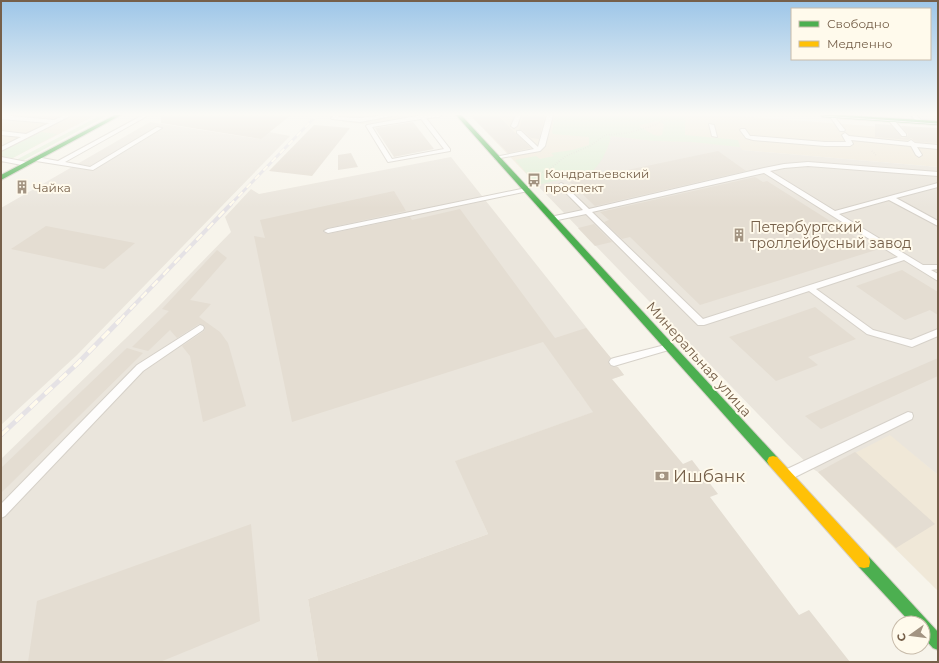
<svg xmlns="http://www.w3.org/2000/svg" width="939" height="663" viewBox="0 0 939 663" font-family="Montserrat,sans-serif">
<rect width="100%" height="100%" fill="#f7f4eb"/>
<g fill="#f0e8d8">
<path d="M1,115H96L1,164Z"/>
<path d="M347,115H417L363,124L342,122Z"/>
<path d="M470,115H723L938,131V167L741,150L740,147L537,185Z"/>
<path d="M890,434L938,475V591L818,472Z"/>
</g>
<g fill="#eae5dc">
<path d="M150,122L260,139L269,132L290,136L77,355L1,425V208Z"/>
<path d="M610,136L654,141L692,142L740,147L742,150L938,167V475L890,435L818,472L813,469L787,444L537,185L590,173L595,169L610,143Z"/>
<path d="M451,157L624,375L578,391L594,412L456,461L488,534L308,599L318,662H1V459L156,309L231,232L225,217L251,189L259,194Z"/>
</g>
<g fill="#e0eed6" fill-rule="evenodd">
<path d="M101,115H108L22,161L16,160Z"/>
<path d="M561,115H687L685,123V135L738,140L740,147L692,142L654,141L611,136C609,148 600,166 590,173L537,185L515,160L536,156L540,159L554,156L551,153L572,150L589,145V137L553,134L552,132L554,118ZM657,121L664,124L662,135C654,138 647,130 640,127V125Z"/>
<path d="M41,132L57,134L11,159L1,157V152Z"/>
</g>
<g fill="#e4ddd2">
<path d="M161,115H291L261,139L161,123Z"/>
<path d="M470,115H497L531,148L508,153Z"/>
<path d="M523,115H545L539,139L531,138L522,130H519Z"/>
<path d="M413,122L434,149L394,157L375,128Z"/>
<path d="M875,124L891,125L902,138L907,137L908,134L901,126L938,128V143L916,142L911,138L908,140L875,137Z"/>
<path d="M314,125L350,128L312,176L269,171Z"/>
<path d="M718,151L746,171L595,206L570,182Z"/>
<path d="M351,153L358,167L338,170V155Z"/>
<path d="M755,177L763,182L767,181L876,250L700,305L630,237L622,239L604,222L609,220L600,212Z"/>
<path d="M394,191L406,211L328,228L323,232L328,234L410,217L412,220L460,209L555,338L586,328L611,358L608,361L610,366L614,367H618L624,375L612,379L683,464L692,460L718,494L710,497L799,615L809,610L850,662H318L308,599L488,534L455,461L593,412L543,342L292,422L254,236L265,238L260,220Z"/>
<path d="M594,224L612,242L595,246L578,228Z"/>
<path d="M46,226L135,243L104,269L11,249Z"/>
<path d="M217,250L227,258L190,300L211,304L199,317L220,332L228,343L246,406L203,422L190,356L182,346L204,331L205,329L204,325L199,324L177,338L170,330L148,351L132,347L169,311L162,309Z"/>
<path d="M902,270L938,292V315L930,310L905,320L856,286Z"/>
<path d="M815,307L856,339L808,357L818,365L776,381L729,337Z"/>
<path d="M127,348L143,353L1,493V468Z"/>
<path d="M938,358V376L821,429L805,416Z"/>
<path d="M855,452L935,524L896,548L818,472Z"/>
<path d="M251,524L260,621L160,662H28L37,601Z"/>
</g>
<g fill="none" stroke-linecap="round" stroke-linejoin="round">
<g stroke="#d6d1c9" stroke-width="2">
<g id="lane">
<path d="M1,115L54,120L65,115H72L1,151V147L21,137L1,135V131L26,134L49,123L1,119Z"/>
<path d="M143,115H149L65,162L90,167L157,127L162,128L93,170L36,161L33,159L36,157L58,161Z"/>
<path d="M334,115H339L338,117L360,118L385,115H397L360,122L332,119L331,118Z"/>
<path d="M422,115H441L439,117L426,118L450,149V151L388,162L366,126L367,125ZM421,119L444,149L392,159L372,127Z"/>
<path d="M516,115H521L517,126L514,128L511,126Z"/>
<path d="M547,115H553L545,146L540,151L495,159V157L534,149L517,133V131H521L538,147Z"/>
<path d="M829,115H833L845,130L844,131H840Z"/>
<path d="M911,115H916L923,122L918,123Z"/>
<path d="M889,119H893L906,134V136H902L889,121Z"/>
<path d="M709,124L714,125L717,137L712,136Z"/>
<path d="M741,129H745L750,136H753L825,142H846L842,135L845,133L849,136L908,142L911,140L915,143L938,145V149L917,147L922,155L919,157L916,155L911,146L851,140L853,144L850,146H825L753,140L746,138L740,130Z"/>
<path d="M1,157L27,162L30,164L27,166L1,161Z"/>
<path d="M808,162L938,172V176L808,166L784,168L770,171L835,211L938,183V187L896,198L938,221V226L889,200L839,214L923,265H938V269L931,270L938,274V281L904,260L816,289L873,330L911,340L938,329V336L912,347L867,334L809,291L704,325H698L586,214L553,221L549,219L550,217L583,210L558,185L561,183L563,184L589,209L764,168L784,164ZM764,173L898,257L703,319L592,212Z"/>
<path d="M526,188L528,189V191L328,233L324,231L328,229Z"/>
<path d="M200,325L203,326L204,328L203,330L143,371L5,516L1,518V504L137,365Z"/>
<path d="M669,344L672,345L674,347L672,349L614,366L611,365L609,362L611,359L614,358Z"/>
<path d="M908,412L912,413L913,416L912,419L793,478L789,479L785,478L783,474L785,470Z"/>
</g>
</g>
<g stroke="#d7d1c9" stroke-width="2">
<g id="fast">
<path d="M115,115H121L1,180V175Z"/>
<path d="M456,115H461L777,457L779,461L777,465L773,466L769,465Z"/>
<path d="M820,115H841L938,121V125L822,117Z"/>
<path d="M864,556L869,557L938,632V650L933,648L923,637V623H911L859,567L858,562L859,557Z"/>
</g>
</g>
<g stroke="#d7d1c9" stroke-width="2">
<path id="slow" d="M773,456L777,457L869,557L870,562L869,567L864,568L859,567L769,465L767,461L769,457Z"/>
</g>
<g stroke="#dad4ce" stroke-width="1.5" stroke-dasharray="0.5 2" stroke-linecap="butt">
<path d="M872,151L877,156"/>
<path d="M533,176L548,170L566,156L590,146L605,135L628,133L652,126L678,115"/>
</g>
<use href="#lane" fill="#fefdfc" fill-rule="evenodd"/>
<use href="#fast" fill="#4caf50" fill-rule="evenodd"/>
<use href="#slow" fill="#ffc107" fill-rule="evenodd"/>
<path stroke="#e5e2e5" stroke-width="1" d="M808,115L938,124"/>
<g stroke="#e5e2e5" stroke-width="3">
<path id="rail-far2" d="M230,205L317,115"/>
</g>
<g stroke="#e5e2e5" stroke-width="4">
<path id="rail-far1" d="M119,321L231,204"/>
</g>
<g stroke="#e5e2e5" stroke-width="5">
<path id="rail" d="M1,435L79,362L120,320"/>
</g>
<use href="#rail-far2" stroke="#fffaec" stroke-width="2" stroke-dasharray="6" stroke-linecap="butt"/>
<use href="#rail-far1" stroke="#fffaec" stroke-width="2.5" stroke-dasharray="8" stroke-linecap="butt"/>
<use href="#rail" stroke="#fffaec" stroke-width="3.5" stroke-dasharray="10" stroke-linecap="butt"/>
</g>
<linearGradient id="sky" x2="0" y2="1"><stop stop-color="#9dc6e8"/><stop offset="0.55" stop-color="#fbfaf6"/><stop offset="1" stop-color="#fbfaf6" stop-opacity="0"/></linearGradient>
<rect width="939" height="208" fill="url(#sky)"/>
<defs>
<g id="bus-bare" transform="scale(1.08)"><path d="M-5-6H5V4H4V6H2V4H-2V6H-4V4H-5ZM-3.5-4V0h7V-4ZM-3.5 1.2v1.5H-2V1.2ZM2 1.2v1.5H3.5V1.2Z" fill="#a39482" stroke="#fffaec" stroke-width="2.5" paint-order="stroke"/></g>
<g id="building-bare" transform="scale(1.08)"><path d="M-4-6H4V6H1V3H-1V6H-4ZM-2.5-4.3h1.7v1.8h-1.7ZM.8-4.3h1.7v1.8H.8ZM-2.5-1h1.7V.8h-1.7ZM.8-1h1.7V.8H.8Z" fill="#a39482" stroke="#fffaec" stroke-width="2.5" paint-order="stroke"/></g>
<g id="bank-bare" transform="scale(1.08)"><path d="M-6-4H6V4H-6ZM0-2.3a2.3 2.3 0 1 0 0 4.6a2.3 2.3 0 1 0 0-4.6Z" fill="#a39482" stroke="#fffaec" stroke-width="2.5" paint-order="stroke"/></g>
</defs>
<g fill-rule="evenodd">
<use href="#bus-bare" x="534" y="180"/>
<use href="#building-bare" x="22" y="187"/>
<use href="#building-bare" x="739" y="235"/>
<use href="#bank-bare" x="662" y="476"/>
</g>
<g text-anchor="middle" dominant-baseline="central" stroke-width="4" stroke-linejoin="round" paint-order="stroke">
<g font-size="12" fill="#76604a" stroke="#fffaec" text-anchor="start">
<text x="545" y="173">Кондратьевский<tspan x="545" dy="14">проспект</tspan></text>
<text x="33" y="187">Чайка</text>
</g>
<g font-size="14" fill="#76604a" stroke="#fffaec" text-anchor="start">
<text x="750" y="227">Петербургский<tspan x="750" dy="16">троллейбусный завод</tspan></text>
</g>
<g font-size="14" fill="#76604a" stroke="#fffaec">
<text transform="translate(699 359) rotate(48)">Минеральная улица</text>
</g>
<g font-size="17" fill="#76604a" stroke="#fffaec" text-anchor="start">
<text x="673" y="476">Ишбанк</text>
</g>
</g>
<rect width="939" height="663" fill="none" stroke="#76604a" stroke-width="4"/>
<rect x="791" y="8" width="140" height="52" fill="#fffaec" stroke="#c8bcab"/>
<rect x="799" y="21" width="20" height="6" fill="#4caf50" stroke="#c8bcab"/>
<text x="827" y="28" font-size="12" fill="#76604a">Свободно</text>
<rect x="799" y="41" width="20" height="6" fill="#ffc107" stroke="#c8bcab"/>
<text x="827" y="48" font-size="12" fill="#76604a">Медленно</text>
<g transform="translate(911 635) rotate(256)"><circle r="19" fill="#fffaec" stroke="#c8bcab"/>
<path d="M0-3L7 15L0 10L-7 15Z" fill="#a39482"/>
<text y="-6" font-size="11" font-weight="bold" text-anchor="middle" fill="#76604a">С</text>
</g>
</svg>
